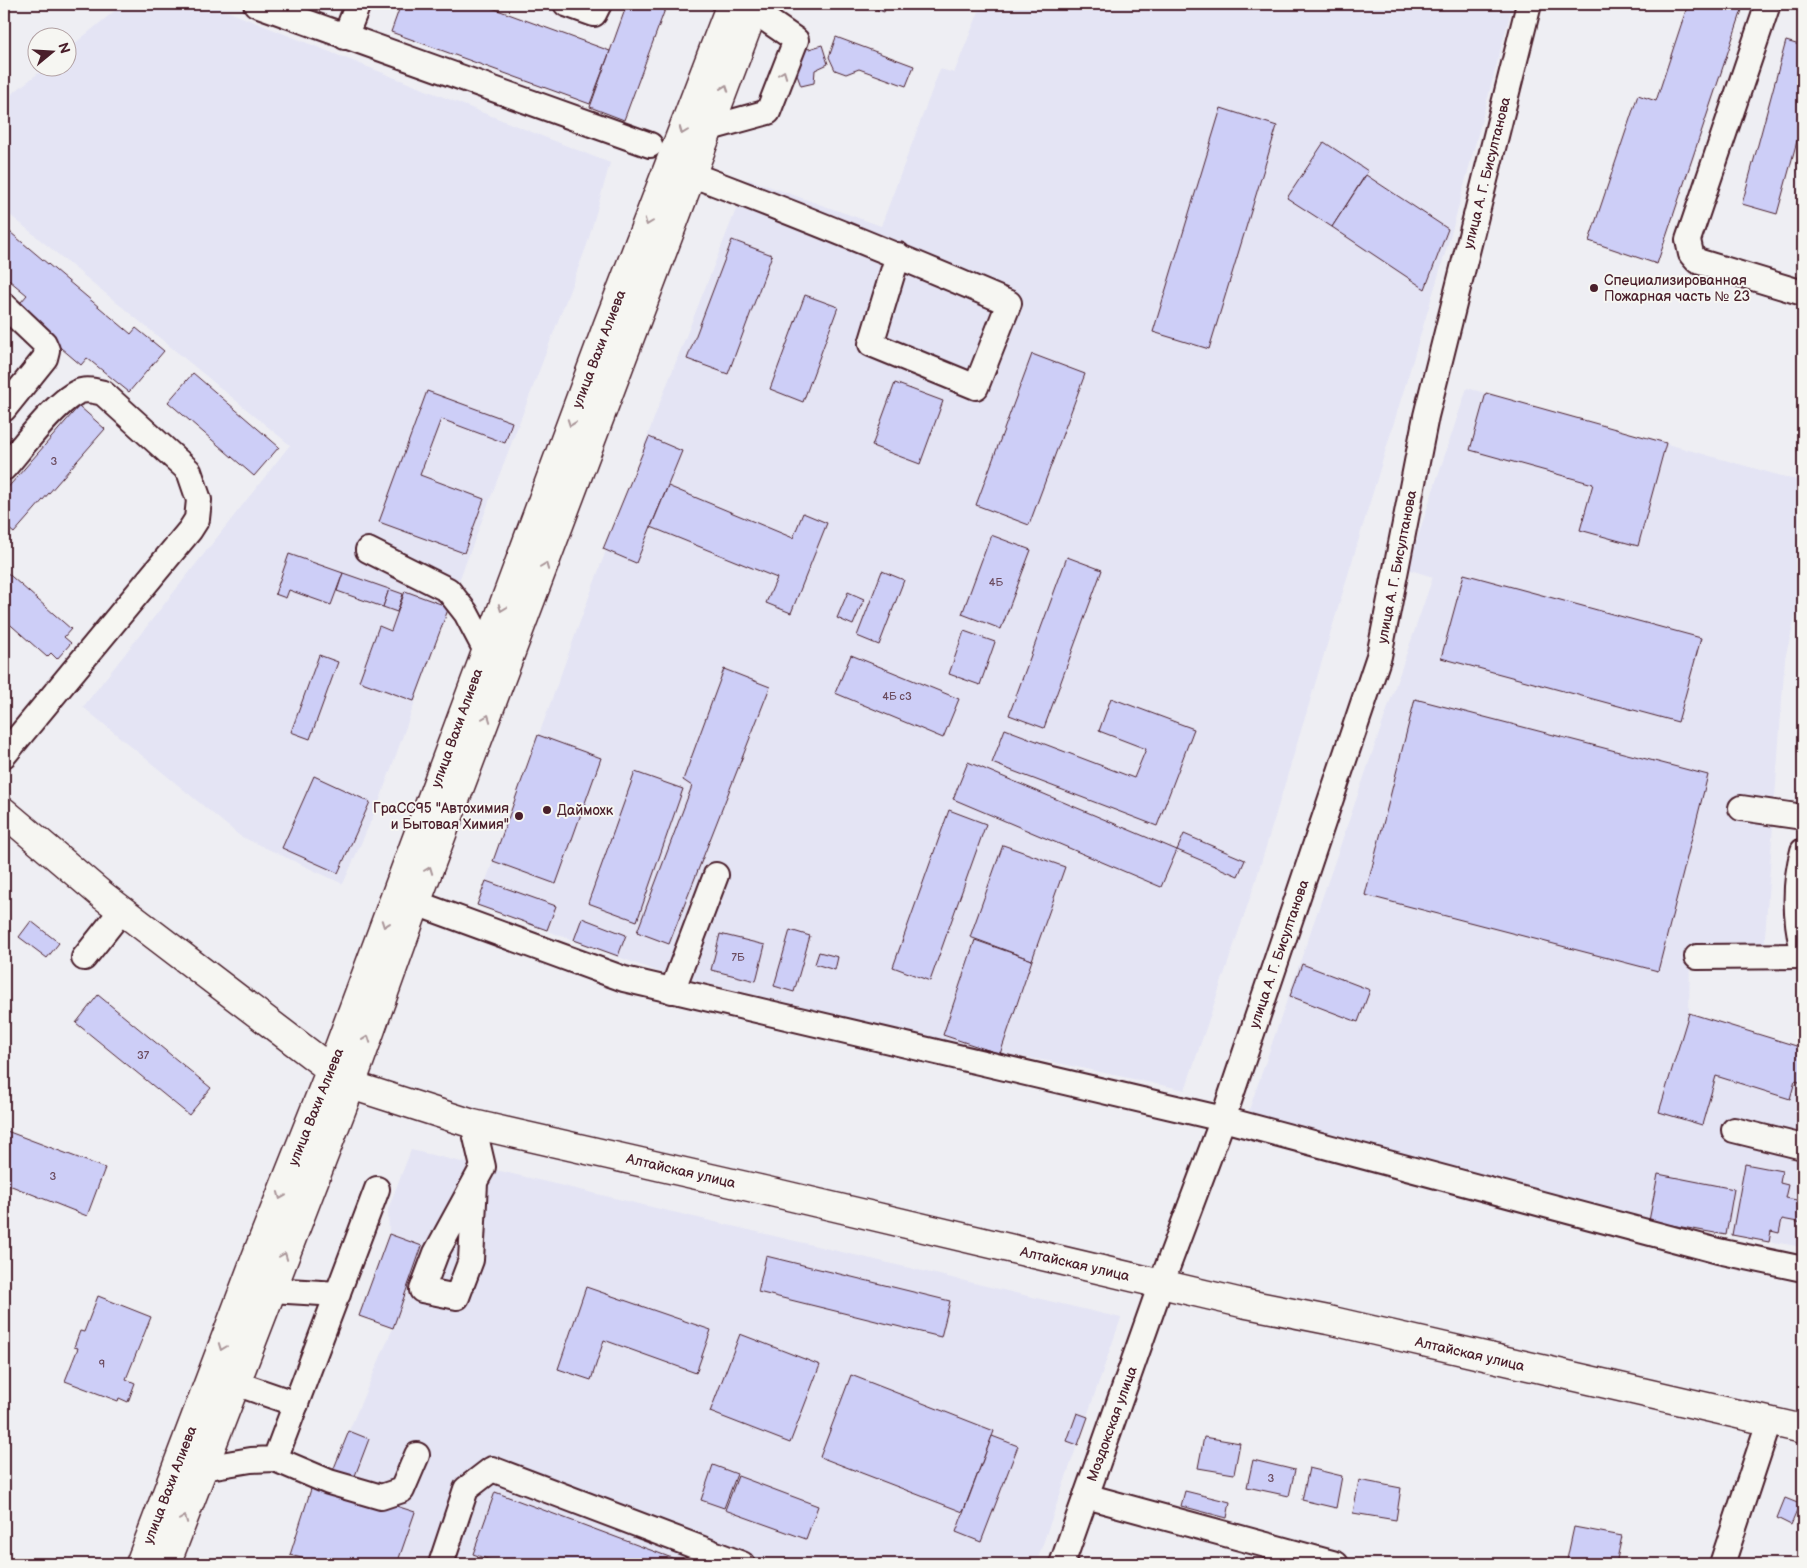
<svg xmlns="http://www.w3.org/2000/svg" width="1807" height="1568" viewBox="0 0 1807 1568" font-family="'Balsamiq Sans',sans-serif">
<rect width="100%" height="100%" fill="#eeeef3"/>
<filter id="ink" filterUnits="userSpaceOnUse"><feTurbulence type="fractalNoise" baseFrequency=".02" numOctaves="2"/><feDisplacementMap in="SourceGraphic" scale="10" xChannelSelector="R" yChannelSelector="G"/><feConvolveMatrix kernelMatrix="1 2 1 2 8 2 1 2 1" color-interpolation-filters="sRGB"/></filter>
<g filter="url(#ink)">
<g fill="#e4e4f4">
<path d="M123,4H209L610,163L587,245L449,607L378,805L343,884L240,836L83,707L290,445L4,210V100L45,68H68V49Z"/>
<path d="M982,4H1513L1453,227L1255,883L1185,1090L1048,1061L1000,1054L659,972L477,905L657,410L748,179L881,226L940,69L954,73Z"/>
<path d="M1467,388L1803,482V587L1785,658L1764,951L1690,953L1689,1013L1803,1048V1247L1649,1221L1254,1118L1249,1110L1433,577L1407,569Z"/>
<path d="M411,1150L1121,1318L1036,1564H297L342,1447L393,1328L359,1316L389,1234L388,1209Z"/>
</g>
<g fill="#cdcef7" stroke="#4a1f2b">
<path d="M401,4H481L610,51L590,104L391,32Z"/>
<path d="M627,4H667L624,120L590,107Z"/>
<path d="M863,4H887L884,12Z"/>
<path d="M1688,4H1744L1657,264L1589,241L1638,95L1656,101Z"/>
<path d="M836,37L914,66L906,86L859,69L846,74L835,70L829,57Z"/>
<path d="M1786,41L1803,46V119L1777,214L1742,204Z"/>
<path d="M801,45L809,49L822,45L828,64L815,70L814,83L801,86L788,50Z"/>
<path d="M1221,108L1277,126L1209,349L1153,332Z"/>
<path d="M1324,142L1368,171L1332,227L1287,198Z"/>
<path d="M1366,175L1448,229L1425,289L1332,227Z"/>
<path d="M4,227L131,334L136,328L164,351L129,392L87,358L81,365L15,309L27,295L4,276Z"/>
<path d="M732,240L772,255L728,374L687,359Z"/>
<path d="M805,295L838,307L803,402L770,389Z"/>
<path d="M1032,354L1085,374L1029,525L976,505Z"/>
<path d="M193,373L279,447L254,476L168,402Z"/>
<path d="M895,383L943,401L920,464L872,446Z"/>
<path d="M427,391L512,422L505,443L441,419L420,475L484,499L464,553L379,522Z"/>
<path d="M1486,393L1666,443L1638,546L1580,530L1593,484L1470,450Z"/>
<path d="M79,406L105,429L14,533L4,525V492Z"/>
<path d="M649,437L682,451L636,563L603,549Z"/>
<path d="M668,486L793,538L803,513L827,523L791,613L766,603L777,578L651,527Z"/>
<path d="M991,535L1031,550L1001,629L962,614Z"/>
<path d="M289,554L343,573L331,605L289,590L286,598L275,594Z"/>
<path d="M1067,557L1102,570L1044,728L1009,715Z"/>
<path d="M4,570L71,629L64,637L71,643L57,659L51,653L47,657L4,619Z"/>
<path d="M882,571L904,580L879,645L857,636Z"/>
<path d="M343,573L389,589L383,607L337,591Z"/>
<path d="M1464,574L1701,638L1678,722L1441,658Z"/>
<path d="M389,589L403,594L397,612L383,607Z"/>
<path d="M405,591L449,607L414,701L359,681L379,626L391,631Z"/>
<path d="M848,592L864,599L853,625L837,618Z"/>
<path d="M964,631L995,642L980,685L949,674Z"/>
<path d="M319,655L338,662L310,739L291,732Z"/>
<path d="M851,655L959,699L943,738L835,693Z"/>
<path d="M724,669L770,687L669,944L637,932L692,786L683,780Z"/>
<path d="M1111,698L1194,729L1157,826L992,763L1005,729L1134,778L1146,749L1099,731Z"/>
<path d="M1415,699L1708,775L1658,971L1365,895Z"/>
<path d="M538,735L601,758L556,884L493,861Z"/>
<path d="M968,762L1177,850L1161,887L953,799Z"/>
<path d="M635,772L683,789L637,921L588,903Z"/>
<path d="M314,776L370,802L338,873L282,848Z"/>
<path d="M949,810L986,824L930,981L893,967Z"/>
<path d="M1184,834L1245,860L1238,876L1177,850Z"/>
<path d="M1003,845L1065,867L1032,960L970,937Z"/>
<path d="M486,881L556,906L547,930L477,905Z"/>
<path d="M582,918L626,935L618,956L574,940Z"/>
<path d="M31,921L59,943L47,958L19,937Z"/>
<path d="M790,930L810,936L794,992L774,986Z"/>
<path d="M720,934L765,945L756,981L711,970Z"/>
<path d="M975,940L1032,960L1000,1054L943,1035Z"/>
<path d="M819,952L838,957L835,970L815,964Z"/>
<path d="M1302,964L1370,990L1358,1022L1290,996Z"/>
<path d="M98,995L211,1088L189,1115L76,1023Z"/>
<path d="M1689,1013L1803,1048V1083L1795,1081L1790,1099L1716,1076L1702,1125L1659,1112Z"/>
<path d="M4,1130L105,1168L87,1216L4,1183Z"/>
<path d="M1745,1164L1782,1171L1780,1183L1788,1185L1785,1198L1803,1201V1223L1782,1219L1779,1233L1771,1231L1769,1242L1732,1235Z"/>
<path d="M1658,1174L1734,1189L1726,1235L1649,1221Z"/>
<path d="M389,1234L422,1246L393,1328L359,1316Z"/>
<path d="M766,1256L950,1301L941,1337L758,1292Z"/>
<path d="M586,1287L711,1330L696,1373L604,1340L591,1380L558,1369Z"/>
<path d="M98,1296L151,1317L126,1379L135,1383L128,1402L119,1398L118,1401L65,1381L78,1348L74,1347L80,1331L84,1332Z"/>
<path d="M740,1334L820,1365L790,1443L710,1412Z"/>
<path d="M851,1375L994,1431L963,1512L820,1457Z"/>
<path d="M1077,1413L1088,1417L1078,1445L1067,1441Z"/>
<path d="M349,1431L369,1439L353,1481L332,1473Z"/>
<path d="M992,1436L1018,1446L981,1542L956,1532Z"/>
<path d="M1204,1437L1240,1443L1234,1474L1198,1468Z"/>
<path d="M1253,1460L1295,1470L1289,1496L1247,1487Z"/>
<path d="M713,1465L737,1474L724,1508L701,1500Z"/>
<path d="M1309,1468L1342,1476L1336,1508L1302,1500Z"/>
<path d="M738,1476L818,1506L806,1539L725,1510Z"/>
<path d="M1359,1480L1401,1488L1396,1520L1353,1513Z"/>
<path d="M312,1486L349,1491L415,1512L397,1564H324L290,1555Z"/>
<path d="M1185,1491L1230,1502L1227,1518L1181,1506Z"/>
<path d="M495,1492L688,1564H501L473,1554Z"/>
<path d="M1785,1498L1800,1504L1791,1525L1777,1518Z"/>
<path d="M1574,1527L1622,1536L1616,1564H1566Z"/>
<path d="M277,1559L294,1564H276Z"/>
</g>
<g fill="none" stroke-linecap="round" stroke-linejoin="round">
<g stroke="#4a1f2b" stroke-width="28">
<g id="minor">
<path d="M256,4L650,145"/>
<path d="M566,4L594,14L599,4"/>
<path d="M1768,4L1688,240L1691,254L1697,261L1803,293"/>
<path d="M345,37L358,4"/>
<path d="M710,128L768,112L796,40L754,11"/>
<path d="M693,175C799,215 904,258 1009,303L976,387L871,344L898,255"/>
<path d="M4,305L44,343L47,350L45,358L4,409"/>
<path d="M4,468C20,450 59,397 81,391C89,389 95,391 103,393L189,471L199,500L197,519L190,530L4,755"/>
<path d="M368,550L448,590L466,613L486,651"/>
<path d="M1741,808L1803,817"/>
<path d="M1803,851C1794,884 1795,918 1803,951"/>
<path d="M416,903L624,979L1223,1119L1718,1251L1803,1269"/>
<path d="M1697,957L1803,956"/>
<path d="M84,958L122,910"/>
<path d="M672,991L716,875"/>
<path d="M473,1124L483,1167L436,1253L422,1290L457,1297L471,1260L475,1183"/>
<path d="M1734,1130L1803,1147"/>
<path d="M271,1290L338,1294"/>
<path d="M235,1383L296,1404"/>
<path d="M275,1459L329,1482L381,1497L402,1490L417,1455"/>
<path d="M203,1468L251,1460L275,1459L377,1189"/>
<path d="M1086,1496L1336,1564"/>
<path d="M441,1564L466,1489L492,1469L742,1564"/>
<path d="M1062,1564L1161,1284L1223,1119L1379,656L1426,416L1529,4"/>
<path d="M1722,1564L1769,1422"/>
</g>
</g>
<g stroke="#4a1f2b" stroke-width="31">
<g id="major">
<path d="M4,812L102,895L351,1085L473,1124L763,1190L1242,1303L1328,1320L1803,1429"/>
<path d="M140,1564L260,1247L331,1069L607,327L731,4"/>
<path d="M166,1564L351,1085L416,903L756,4"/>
</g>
</g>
<use href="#minor" stroke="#f6f6f2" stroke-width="24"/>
<use href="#major" stroke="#f6f6f2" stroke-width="28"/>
</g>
<defs><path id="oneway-chevron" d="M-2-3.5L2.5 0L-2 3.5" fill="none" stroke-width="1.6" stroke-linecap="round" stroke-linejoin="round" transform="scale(1.25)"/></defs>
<g stroke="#a99598">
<use href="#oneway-chevron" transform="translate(783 74) rotate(-69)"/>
<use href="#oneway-chevron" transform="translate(725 88) rotate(-70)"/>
<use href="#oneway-chevron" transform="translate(683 131) rotate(111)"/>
<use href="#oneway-chevron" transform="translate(648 222) rotate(111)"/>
<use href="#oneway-chevron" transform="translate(571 423) rotate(110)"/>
<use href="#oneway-chevron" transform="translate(545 566) rotate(-69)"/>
<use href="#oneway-chevron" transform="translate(502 608) rotate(111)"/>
<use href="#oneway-chevron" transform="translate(487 718) rotate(-69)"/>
<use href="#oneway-chevron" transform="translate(429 870) rotate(-69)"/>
<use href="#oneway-chevron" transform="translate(385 924) rotate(110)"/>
<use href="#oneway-chevron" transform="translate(367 1039) rotate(-70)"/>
<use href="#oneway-chevron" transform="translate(281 1196) rotate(112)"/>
<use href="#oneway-chevron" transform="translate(284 1256) rotate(-69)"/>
<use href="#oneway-chevron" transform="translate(222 1347) rotate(111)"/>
<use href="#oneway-chevron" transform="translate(184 1519) rotate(-69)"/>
</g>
</g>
<g fill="#4a1f2b" stroke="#f6f6f2" stroke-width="2">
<circle cx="1594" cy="288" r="5"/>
<circle cx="547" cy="810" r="5"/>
<circle cx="519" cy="816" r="5"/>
</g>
<g text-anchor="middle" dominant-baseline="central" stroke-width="4" stroke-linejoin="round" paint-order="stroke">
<g font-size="11" fill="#6b4b5e">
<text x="54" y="461">3</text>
<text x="996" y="582">4Б</text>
<text x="897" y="696">4Б с3</text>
<text x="738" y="957">7Б</text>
<text x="143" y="1055">37</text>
<text x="53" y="1176">3</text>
<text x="102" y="1364">9</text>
<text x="1271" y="1478">3</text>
</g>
<g font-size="14" fill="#4a1f2b" stroke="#f6f6f2">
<text transform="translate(1487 173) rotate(-76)">улица А. Г. Бисултанова</text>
<text transform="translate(599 349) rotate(-69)">улица Вахи Алиева</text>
<text transform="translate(1397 567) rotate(-79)">улица А. Г. Бисултанова</text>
<text transform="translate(457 728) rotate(-70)">улица Вахи Алиева</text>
<text transform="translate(1279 954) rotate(-71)">улица А. Г. Бисултанова</text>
<text transform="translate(316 1107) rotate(-68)">улица Вахи Алиева</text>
<text transform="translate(681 1171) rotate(13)">Алтайская улица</text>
<text transform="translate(1075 1264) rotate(13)">Алтайская улица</text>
<text transform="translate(1470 1354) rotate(13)">Алтайская улица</text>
<text transform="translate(1112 1424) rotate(-70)">Моздокская улица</text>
<text transform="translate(170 1485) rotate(-69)">улица Вахи Алиева</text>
</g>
<g font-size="14" fill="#4a1f2b" stroke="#f6f6f2" text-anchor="start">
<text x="1604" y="280">Специализированная<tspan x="1604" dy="16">Пожарная часть № 23</tspan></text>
<text x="509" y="808" text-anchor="end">ГраСС95 "Автохимия<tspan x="509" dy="16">и Бытовая Химия"</tspan></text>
<text x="557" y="810">Даймохк</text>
</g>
</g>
<rect width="1807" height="1568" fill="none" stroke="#f6f6f2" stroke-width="20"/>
<rect x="10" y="10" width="1787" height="1548" fill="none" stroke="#4a1f2b" stroke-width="2" filter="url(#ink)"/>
<g transform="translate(52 52) rotate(72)"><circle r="24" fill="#f6f6f2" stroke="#b1a0a2"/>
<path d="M0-4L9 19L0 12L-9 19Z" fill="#4a1f2b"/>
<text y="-8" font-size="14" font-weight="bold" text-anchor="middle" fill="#4a1f2b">N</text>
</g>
</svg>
